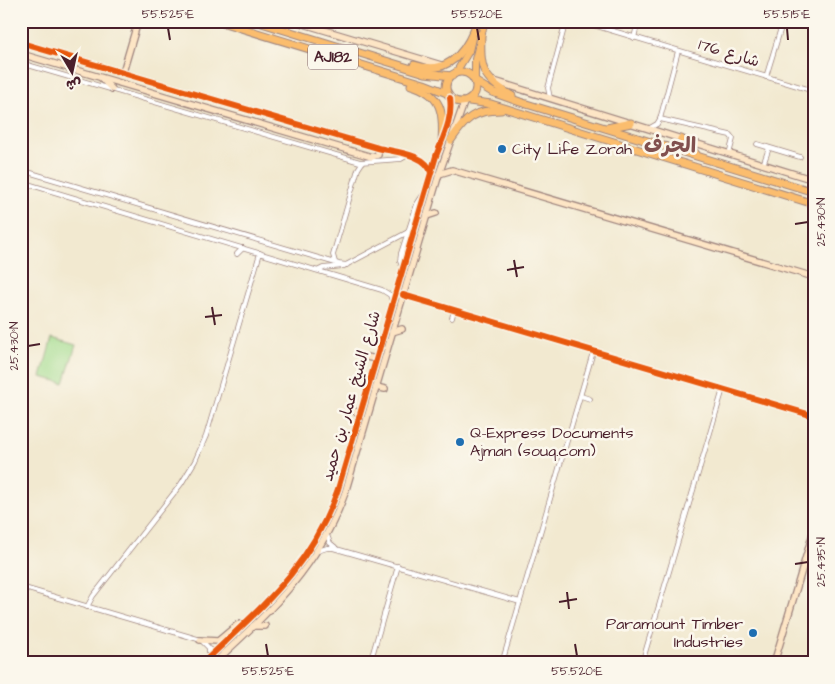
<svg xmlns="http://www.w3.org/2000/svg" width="835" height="684" viewBox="0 0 835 684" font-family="'Architects Daughter','Playpen Sans Arabic',sans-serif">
<rect width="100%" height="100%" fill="#fbf7ec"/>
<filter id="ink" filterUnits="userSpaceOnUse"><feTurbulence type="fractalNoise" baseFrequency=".02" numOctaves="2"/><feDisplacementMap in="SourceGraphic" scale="10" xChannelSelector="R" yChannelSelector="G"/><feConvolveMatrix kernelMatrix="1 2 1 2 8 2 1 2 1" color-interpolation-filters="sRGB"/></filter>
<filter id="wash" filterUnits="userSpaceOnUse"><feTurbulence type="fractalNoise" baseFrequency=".0096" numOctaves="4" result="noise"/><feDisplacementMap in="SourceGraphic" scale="20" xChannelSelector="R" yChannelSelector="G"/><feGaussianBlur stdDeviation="1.12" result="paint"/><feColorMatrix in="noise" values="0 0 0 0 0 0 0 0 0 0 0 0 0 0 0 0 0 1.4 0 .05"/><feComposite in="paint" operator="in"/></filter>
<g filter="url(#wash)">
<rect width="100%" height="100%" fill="#f2e9d0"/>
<path fill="#a3db8d" stroke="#767d5c" d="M52,338L76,345L64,383L41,377Z"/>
</g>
<g filter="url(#ink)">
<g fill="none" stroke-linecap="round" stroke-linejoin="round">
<g stroke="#9e847e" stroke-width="5.5">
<g id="street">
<path d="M580,21L814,91"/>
<path d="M634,38L638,21"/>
<path d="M21,63L360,162L401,159L408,155"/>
<path d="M766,77L783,21"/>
<path d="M550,98L548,88L566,21"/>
<path d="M660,119L730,135L733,139L729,154"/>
<path d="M648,129L657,124L660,119L678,51"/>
<path d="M757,144L800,157"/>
<path d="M763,165L769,148"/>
<path d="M21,170L339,264L347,265"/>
<path d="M21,182L382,290L390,295L392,301"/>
<path d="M237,254L243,248"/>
<path d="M335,262L333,255L358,169L362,163"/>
<path d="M403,269L400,261L401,253L417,204L424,193"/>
<path d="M319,270L323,268L344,266L408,232"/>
<path d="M403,295L814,416"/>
<path d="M452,318L454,310"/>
<path d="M581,396L590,399"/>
<path d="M327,535L330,543L335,547"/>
<path d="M318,551L327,548H333L520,602"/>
<path d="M21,587L201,640"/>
<path d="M87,607L93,596L181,484L195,461L206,436L260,253"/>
<path d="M202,641L209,648V656"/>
<path d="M370,663L398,566"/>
<path d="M502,663L593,352"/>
<path d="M642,663L723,389"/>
</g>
</g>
<g stroke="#9e847e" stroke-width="8">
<g id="secondary">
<path d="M294,21L441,65"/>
<path d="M21,43L378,148C395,152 427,154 431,173"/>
<path d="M21,54L372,157L378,155V148"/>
<path d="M123,72L138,21"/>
<path d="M102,79L112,89"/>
<path d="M494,81L814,180"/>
<path d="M439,174L452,170L814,277"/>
<path d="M427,216L436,213"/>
<path d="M392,332L402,329"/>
<path d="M367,357L376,359"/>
<path d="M376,387L385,389"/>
<path d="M351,410L360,413"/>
<path d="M253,626H265"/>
<path d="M200,640L218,641L237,625L245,623"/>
<path d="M203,663C261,607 311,568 338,489L436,156C443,137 453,119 450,98"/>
<path d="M214,663C271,610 318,568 345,493L439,174L464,103"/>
<path d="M774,663L814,530"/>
</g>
</g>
<g stroke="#9e847e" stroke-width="8">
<g id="primary">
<path d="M455,74L469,51L476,21"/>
<path d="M475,80V59L485,21"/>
</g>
</g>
<g stroke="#9e847e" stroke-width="9">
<g id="highway">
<path d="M218,21L424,84L447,93"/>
<path d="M255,21L425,73L452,76"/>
<path d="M481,34C480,68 481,78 512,96"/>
<path d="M414,65C446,75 463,56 474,30"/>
<circle cx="461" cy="87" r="15"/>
<path d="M476,82L492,92L520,102L814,192"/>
<path d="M411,85C442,94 444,113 442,141"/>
<path d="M469,101L491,104L814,204"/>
<path d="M607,128L631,123"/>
<path d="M681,139L696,154"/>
<path d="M451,140C466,118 474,110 501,110"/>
</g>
</g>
<use href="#street" stroke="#fff" stroke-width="4"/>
<use href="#secondary" stroke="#fde5c5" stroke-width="5.5"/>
<use href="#primary" stroke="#fbbd6e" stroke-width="6"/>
<use href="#highway" stroke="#fbbd6e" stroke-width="7"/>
<g stroke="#fbf7ec" stroke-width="9">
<g id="cycleway">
<path d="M21,43L378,148C395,152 427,154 431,173"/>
<path d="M403,295L814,416"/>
<path d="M203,663C261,607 311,568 338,489L436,156C443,137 453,119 450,98"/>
</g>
</g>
<use href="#cycleway" stroke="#e8590c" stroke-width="6"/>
</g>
</g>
<path fill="none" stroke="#4a1f2b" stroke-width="2" d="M168,28L170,40M477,28L479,40M787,28L788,40M795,224L808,222M514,260L517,277M507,270L524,267M212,307L215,325M205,317L222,315M28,346L40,344M795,564L808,562M567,592L569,609M559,602L577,599M266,644L268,656M575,644L577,656"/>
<g fill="#1f6fb2" stroke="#fbf7ec" stroke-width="2">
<circle cx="502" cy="149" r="5"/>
<circle cx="460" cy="442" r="5"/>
<circle cx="753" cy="633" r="5"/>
</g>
<g text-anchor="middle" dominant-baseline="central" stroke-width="5" stroke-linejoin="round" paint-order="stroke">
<rect fill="#fbf7ec" stroke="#7f6065" stroke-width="1" x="308" y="44.5" width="50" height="25" rx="4"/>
<g font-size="15" font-weight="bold" fill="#4a1f2b">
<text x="333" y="57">AJ182</text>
</g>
<g font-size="16" fill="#4a1f2b" stroke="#fbf7ec">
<text transform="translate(729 53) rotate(17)">شارع 176</text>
<text transform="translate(351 396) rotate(-74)">شارع الشيخ عمار بن حميد</text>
</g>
<g font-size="16" fill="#4a1f2b" stroke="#fbf7ec" text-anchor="start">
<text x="512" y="149">City Life Zorah</text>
<text x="470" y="433">Q-Express Documents<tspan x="470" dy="18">Ajman (souq.com)</tspan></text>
<text x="743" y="624" text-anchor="end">Paramount Timber<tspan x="743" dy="18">Industries</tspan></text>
</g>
<g font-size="21" font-weight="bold" fill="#81504e" stroke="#fbf7ec">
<text x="670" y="145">الجرف</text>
</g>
</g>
<rect width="835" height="684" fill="none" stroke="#fbf7ec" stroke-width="55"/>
<g transform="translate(72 72) rotate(171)" stroke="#fbf7ec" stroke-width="4" paint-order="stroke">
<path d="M0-4L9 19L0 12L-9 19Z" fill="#4a1f2b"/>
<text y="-8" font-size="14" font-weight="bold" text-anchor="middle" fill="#4a1f2b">ش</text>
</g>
<rect x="28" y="28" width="780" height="628" fill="none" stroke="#4a1f2b" stroke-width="2"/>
<g font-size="12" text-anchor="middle" fill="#4a1f2b">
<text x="168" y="18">55.525°E</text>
<text x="477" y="18">55.520°E</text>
<text x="787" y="18">55.515°E</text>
<text transform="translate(821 222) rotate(-90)" y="4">25.430°N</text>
<text transform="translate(14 346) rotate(-90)" y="4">25.430°N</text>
<text transform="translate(821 562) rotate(-90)" y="4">25.435°N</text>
<text x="268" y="675">55.525°E</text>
<text x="577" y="675">55.520°E</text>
</g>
</svg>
